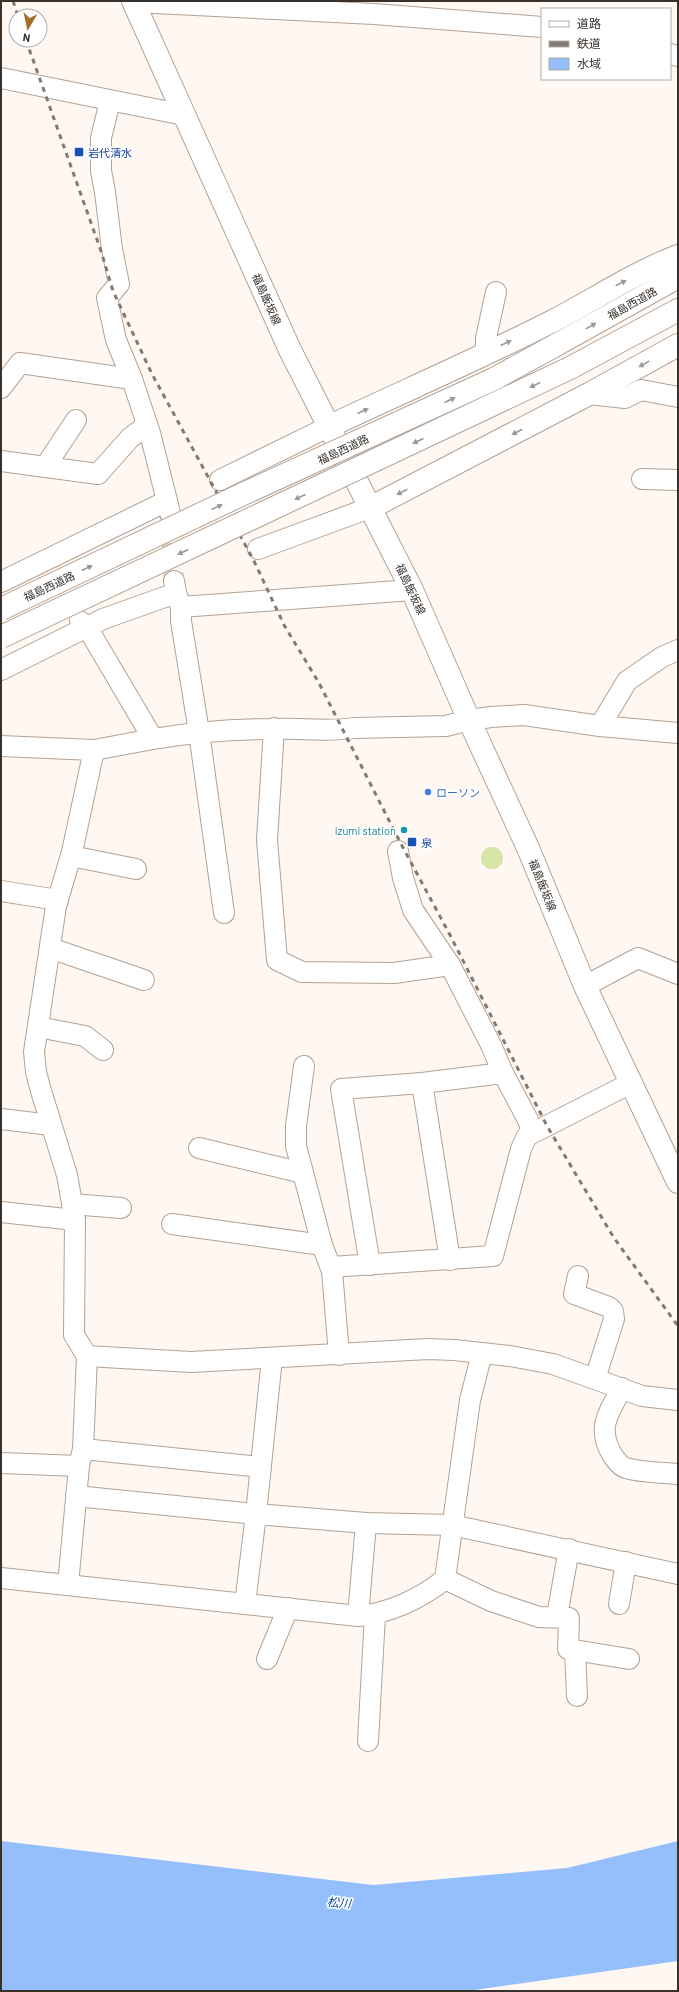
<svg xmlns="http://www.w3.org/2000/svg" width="679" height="1992" viewBox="0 0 679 1992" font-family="Barlow,'Noto Sans JP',sans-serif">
<rect width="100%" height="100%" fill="#fff7f1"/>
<circle fill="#d6e4a6" cx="492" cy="858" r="11"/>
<path fill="#94bffc" d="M1,1841L373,1885L567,1868L678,1841V1961L467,1991H1Z"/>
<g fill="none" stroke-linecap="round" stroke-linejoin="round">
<path stroke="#d7d0ca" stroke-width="20" stroke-dasharray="20 10" stroke-linecap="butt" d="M170,513L174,581"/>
<g stroke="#b3a294" stroke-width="22">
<g id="minor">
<path d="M134,2L374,14L542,27"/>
<path d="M670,54L678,56"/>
<path d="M1,78L184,115"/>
<path d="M110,101L101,138V171L105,192L112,249L119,284L107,298L116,340L132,379L150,433L167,501"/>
<path d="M486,353V338L496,292"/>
<path d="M1,388L20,363L132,379"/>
<path d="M589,394L625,398L641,390L678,397"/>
<path d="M1,461L98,474L130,438L147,425"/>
<path d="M45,467L76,420"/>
<path d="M642,479L678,480"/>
<path d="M220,480L328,427"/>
<path d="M258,549L372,507"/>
<path d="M1,582L167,501L170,513"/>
<path d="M176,593L181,607V621L199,732L224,913"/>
<path d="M181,607L412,590"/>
<path d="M80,621L87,627L153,739C194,732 234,729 275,729C301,728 328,732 354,728L446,726L469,720L491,717L524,715L600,726L627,681L662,657L678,650"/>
<path d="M1,670L103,619L176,593L174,581"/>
<path d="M600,726L678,733"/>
<path d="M274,728L267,840L277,960L302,972L394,973L450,965L413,910L403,878L398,851"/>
<path d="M1,746L94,750L153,739"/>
<path d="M94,750L72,852L56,906L34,1052L36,1072L41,1091L67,1175L75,1220L74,1335L87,1356L191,1362L428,1349L454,1350L510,1356L553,1364L642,1396L678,1400"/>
<path d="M71,856L136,869"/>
<path d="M1,891L58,900"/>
<path d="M50,948L144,980"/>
<path d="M450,965L491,1045L503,1073"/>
<path d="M585,986L638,958L678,974"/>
<path d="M38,1027L85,1036L103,1050"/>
<path d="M304,1066L296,1126V1146L322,1245L332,1271L339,1355"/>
<path d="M422,1083L450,1260"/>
<path d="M1,1119L51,1125"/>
<path d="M199,1148L303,1173"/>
<path d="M72,1204L121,1208"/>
<path d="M1,1212L75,1220"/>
<path d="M172,1224L322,1245"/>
<path d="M370,1265L341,1089L422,1083L503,1073L528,1120L532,1132"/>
<path d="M331,1267L493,1256L521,1149L527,1136L631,1083"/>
<path d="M578,1276L574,1294L609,1307L613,1311L614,1319L595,1379"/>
<path d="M622,1388C608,1413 596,1429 613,1456C616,1460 621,1467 626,1468C642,1473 661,1472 678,1474"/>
<path d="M83,1449L261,1467"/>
<path d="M1,1463L79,1466"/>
<path d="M76,1496L256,1514L366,1523L452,1525L678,1574"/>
<path d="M1,1578L358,1616C388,1614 422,1598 445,1579L470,1400L482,1353"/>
<path d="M445,1579L491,1601L539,1617L569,1618L568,1649L629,1659"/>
<path d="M68,1585L79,1466L83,1449L87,1356"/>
<path d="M245,1604L256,1514L272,1358"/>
<path d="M619,1604L626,1562"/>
<path d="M358,1616L366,1523"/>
<path d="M557,1616L569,1549"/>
<path d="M575,1650L577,1696"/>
<path d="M267,1659L288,1608"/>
<path d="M368,1741L375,1615"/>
</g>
</g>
<g stroke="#b3a294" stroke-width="24">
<path id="major" d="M133,1L290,350L412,590L469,720L528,848L585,986L678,1182"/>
</g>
<g stroke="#b3a294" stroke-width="24">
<g id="highway">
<path d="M556,345L678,277"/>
<path d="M570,368L678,310"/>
<path d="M328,427C402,392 478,359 551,322C594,300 633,273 678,256"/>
<path d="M372,507L589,394L678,345"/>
</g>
</g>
<use href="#minor" stroke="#fff" stroke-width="20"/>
<use href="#major" stroke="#fff" stroke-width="22"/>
<use href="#highway" stroke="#fff" stroke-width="22"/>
<g stroke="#827a74" stroke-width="3" stroke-dasharray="5 5" stroke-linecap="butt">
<path d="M13,1L18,16"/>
<path d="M26,40L101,251L113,291L152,374L254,561L284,625L319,683L400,842L450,935L547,1126L614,1238L678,1326"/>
</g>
<g stroke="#b3a294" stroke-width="24" stroke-linecap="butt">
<g id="highway-bridge">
<path d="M1,609L243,494L494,379L556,345"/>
<path d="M1,637L570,368"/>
</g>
</g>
<use href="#highway-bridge" stroke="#fff" stroke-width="22"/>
</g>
<defs><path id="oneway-solid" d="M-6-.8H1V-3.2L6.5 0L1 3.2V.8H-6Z"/></defs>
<g fill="#9c9896">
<use href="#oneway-solid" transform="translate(621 283) rotate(-27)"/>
<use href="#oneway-solid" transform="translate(591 326) rotate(-29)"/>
<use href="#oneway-solid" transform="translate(506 343) rotate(-25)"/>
<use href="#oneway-solid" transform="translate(644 364) rotate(151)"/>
<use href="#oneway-solid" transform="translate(535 385) rotate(154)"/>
<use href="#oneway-solid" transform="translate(450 400) rotate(-25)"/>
<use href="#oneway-solid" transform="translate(363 411) rotate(-25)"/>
<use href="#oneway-solid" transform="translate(517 432) rotate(152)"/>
<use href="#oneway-solid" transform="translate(418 441) rotate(155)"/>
<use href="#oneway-solid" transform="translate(402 492) rotate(153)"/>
<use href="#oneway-solid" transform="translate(300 497) rotate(155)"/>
<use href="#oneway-solid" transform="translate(217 507) rotate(-25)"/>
<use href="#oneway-solid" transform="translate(183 552) rotate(155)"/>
<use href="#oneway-solid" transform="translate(87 568) rotate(-25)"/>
</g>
<g fill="#1a4fb4" stroke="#fff" stroke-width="1.5">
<rect x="74" y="147" width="10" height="10" rx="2"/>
<rect x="407" y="837" width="10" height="10" rx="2"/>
</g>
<circle fill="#3f7fe0" stroke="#fff" stroke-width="1.5" cx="428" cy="792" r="4"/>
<circle fill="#0f9aa8" stroke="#fff" stroke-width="1.5" cx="404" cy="830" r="4"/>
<g text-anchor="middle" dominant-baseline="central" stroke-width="3" stroke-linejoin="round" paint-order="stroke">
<g font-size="11" fill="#164399" stroke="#fff" text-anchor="start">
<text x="88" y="152">岩代清水</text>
<text x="421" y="842">泉</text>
</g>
<g font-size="11" fill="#39322c" stroke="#fff">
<text transform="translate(267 299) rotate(66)">福島飯坂線</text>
<text transform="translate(632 303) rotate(-29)">福島西道路</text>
<text transform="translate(343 449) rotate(-25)">福島西道路</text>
<text transform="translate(49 586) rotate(-25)">福島西道路</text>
<text transform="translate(411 589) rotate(65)">福島飯坂線</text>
<text transform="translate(543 885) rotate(68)">福島飯坂線</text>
</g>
<g font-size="11" fill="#366cbe" stroke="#fff" text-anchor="start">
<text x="436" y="792">ローソン</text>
</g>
<g font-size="11" fill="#0d838f" stroke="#fff" text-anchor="end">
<text x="396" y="830">izumi station</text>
</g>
<g font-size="12" font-style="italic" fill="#004ba0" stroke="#fff">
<text transform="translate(339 1902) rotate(5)">松川</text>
</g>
</g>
<rect width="679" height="1992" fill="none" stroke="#39322c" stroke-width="4"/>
<rect x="541" y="8" width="130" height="72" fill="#ffffff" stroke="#b0adab"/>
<rect x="549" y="21" width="20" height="6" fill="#ffffff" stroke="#b0adab"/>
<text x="577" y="28" font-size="12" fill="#39322c">道路</text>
<rect x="549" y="41" width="20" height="6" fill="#827a74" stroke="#b0adab"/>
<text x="577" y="48" font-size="12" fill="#39322c">鉄道</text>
<rect x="549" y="58" width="20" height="12" fill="#94bffc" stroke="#b0adab"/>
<text x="577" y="68" font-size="12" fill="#39322c">水域</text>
<g transform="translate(28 28) rotate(189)"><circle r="19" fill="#ffffff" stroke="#b0adab"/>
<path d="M0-3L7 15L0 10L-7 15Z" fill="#a66e2b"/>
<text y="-6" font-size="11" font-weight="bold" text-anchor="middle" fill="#39322c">N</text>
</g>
</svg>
